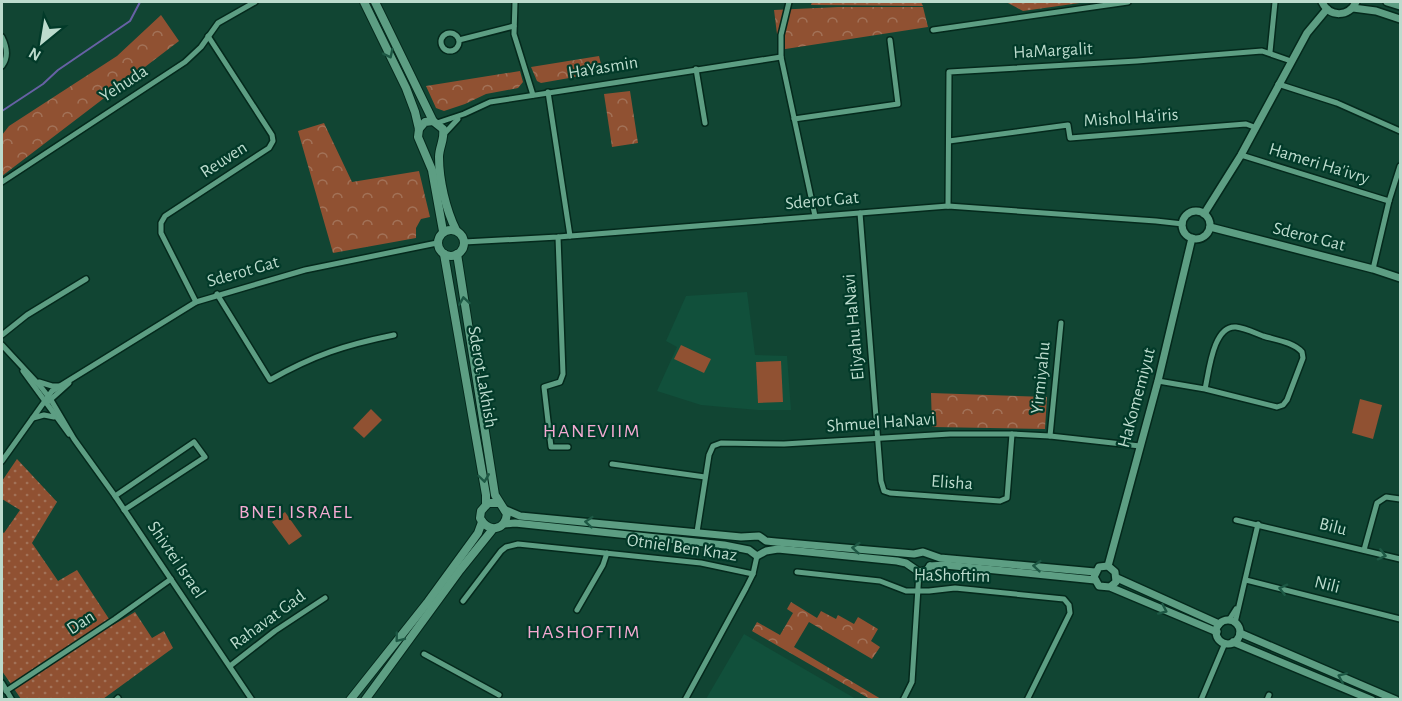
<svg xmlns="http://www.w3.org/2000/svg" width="1402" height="701" viewBox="0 0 1402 701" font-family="'Alegreya Sans',sans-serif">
<defs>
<pattern id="grass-dots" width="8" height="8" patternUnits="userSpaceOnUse" patternTransform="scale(1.5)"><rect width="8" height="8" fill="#905132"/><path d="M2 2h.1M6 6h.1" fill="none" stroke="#a27258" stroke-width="1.8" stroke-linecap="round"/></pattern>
<pattern id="park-crowns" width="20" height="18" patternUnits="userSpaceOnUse" patternTransform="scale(1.5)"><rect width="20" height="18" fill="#905132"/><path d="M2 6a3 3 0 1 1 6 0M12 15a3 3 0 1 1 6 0" fill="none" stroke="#a27258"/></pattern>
</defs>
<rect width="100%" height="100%" fill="#114533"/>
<g fill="#11503b">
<path d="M747,292L755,355L787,356L791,410H758L701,405L657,391L677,347L666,341L686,296Z"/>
<path d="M744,634L856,699H706Z"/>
</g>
<g fill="url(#grass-dots)">
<path d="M812,2H921L923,6L811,5Z"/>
<path d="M1006,2H1087L1023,11Z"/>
<path d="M17,459L57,502L32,543L58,581L77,570L113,625L135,612L152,638L164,631L173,648L103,699H21L2,671V532L4,533L20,510L2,499V481Z"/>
</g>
<g fill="url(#park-crowns)">
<path d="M838,7H923L928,27L779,50L774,10Z"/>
<path d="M161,15L179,41L2,176V135L9,126L117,56Z"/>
<path d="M599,56L603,72L541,83L537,81L531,67Z"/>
<path d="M520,71L523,82L518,88L486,94L465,104L444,111L436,108L426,86Z"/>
<path d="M630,91L638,143L612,147L604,94Z"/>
<path d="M324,123L352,182L419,171L430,217L421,219L416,228V238L333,253L298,131Z"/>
<path d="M931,393L1047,397L1045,429L932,427Z"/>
<path d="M791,602L817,618L821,611L836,619L838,615L854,624L858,617L878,629L871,641L880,647L872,659L809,622L794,647L881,699H870L752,631L757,622L780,635L793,613L787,609Z"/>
</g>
<g fill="#905132">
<path d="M681,345L711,359L704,373L674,359Z"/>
<path d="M781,361L783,402L758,403L756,362Z"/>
<path d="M1360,399L1382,405L1373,439L1352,433Z"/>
<path d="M371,409L382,420L364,438L353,428Z"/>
<path d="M285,512L302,536L289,545L272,522Z"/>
</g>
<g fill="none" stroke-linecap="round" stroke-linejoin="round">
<path stroke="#6761a5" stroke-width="2" d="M2,111L43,84L58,70L130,21L140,2"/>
<g stroke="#04291c" stroke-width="8">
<g id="minor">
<path d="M515,2L514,34L533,95"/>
<path d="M789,2L781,35V57L815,216"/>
<path d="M933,30L1128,2"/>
<circle cx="450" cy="42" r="9"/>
<path d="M2,37C7,47 9,57 2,66"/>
<path d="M459,40L514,26"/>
<path d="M1270,52L1275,2"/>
<path d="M696,69L705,123"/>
<path d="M1278,84L1337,103L1400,131"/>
<path d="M548,92L570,236"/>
<path d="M794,119L898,104L890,40"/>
<path d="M437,123L464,114L490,102L781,57"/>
<path d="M444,134L458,119"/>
<path d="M949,141L1068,125L1070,138L1246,124L1254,127"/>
<path d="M1241,155L1389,201"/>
<path d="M2,182L185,62L201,47L218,23L255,2"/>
<path d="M948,206L949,72L1137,61L1262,51L1291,61"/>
<path d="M860,213L881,481L884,491L890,493L1000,501L1007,498L1012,434"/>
<path d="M558,237L563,374L560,382L544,387L551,447H568"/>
<path d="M464,242L558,237L948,206L1156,221L1183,224"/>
<path d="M1373,269L1389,201L1400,166"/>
<path d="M217,294L270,380C314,355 345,345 394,335"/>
<path d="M196,302L161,233V223L165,216L269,148L273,141L272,135L208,36"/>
<path d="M2,335L27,315L86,279"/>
<path d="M2,345L41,387L51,400L74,439L115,496L252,700"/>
<path d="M23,371L69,434"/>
<path d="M1158,381L1205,389L1277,407L1283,405L1287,400L1303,358L1302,352C1293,342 1276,340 1263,336C1255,333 1245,328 1236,327C1213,325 1209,372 1205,389"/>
<path d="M39,382L52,386H59"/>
<path d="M49,401L69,383"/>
<path d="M33,418L44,415L54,417"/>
<path d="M1050,436L1061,323"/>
<path d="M2,461L52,391L196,302L305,270L437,243"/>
<path d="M612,464L705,477"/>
<path d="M115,496L194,442L205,457L124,510"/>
<path d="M1236,520L1400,559"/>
<path d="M697,532L709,455L713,446L721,443L784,444L950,434H1012L1050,436L1140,446"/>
<path d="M1364,550L1377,503L1386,497L1400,499"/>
<path d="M797,572L880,581L906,591H929L955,588L1064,599L1069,605L1070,613L1027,700"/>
<path d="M1246,580L1400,619"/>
<path d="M463,601L501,551L506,547L518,544L701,563L753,574"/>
<path d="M577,610L603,565L607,553"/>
<path d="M1229,620L1236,609"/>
<path d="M1235,623L1258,524"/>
<path d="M424,654L499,695"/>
<path d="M230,666L275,631L325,598"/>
<path d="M2,683L12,700"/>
<path d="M6,691L115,619L171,579"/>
<path d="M116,700L118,698"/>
<path d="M685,700L746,588L753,574L757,556"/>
<path d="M903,700L912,682L919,572"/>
<path d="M1201,700L1225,643"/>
<path d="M1267,700L1269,695"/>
</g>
</g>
<g stroke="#04291c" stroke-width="10">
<g id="tertiary">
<path d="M1322,2C1330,18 1349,17 1356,2"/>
<path d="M1387,2L1400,6"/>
<path d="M1353,8L1376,11L1400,19"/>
<circle cx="1196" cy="225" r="14"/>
<path d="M1204,214L1241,155L1307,33L1327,9"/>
<path d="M1210,227L1373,269L1400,278"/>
<path d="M506,510L520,516L741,537L759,536L766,541L776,542L914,554L923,552L940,558L1095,572"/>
<path d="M504,524L515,523L724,545L749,550L757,556L766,551L778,549L897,561L906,563L919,572L927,570L930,566"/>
<path d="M930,566L945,565L1095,580"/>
<path d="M1108,566L1158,381L1192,238"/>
<path d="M1117,578L1219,624"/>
<path d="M1110,587L1116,582L1115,572L1108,566L1099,567L1094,577L1099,586L1110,587L1217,632"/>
<circle cx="1228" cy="632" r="12"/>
<path d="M1240,633L1396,700"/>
<path d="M1233,642L1372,700"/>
</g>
</g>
<g stroke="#04291c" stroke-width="10">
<g id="secondary">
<path d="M364,2L406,88L415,112L419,129L418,137L432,170L443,231"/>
<path d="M375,2L433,121"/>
<path d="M419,129L425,122L433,121L443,129C445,139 439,147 439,157C439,180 446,210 456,230"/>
<circle cx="451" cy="243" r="13"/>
<path d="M444,254L486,495V505"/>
<path d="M457,254L495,495L507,514C505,531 488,533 480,518L481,511L488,503H499"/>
<path d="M350,700L427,603L478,533L482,522"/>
<path d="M365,700L460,570L493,529"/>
</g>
</g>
<use href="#minor" stroke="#5d9e83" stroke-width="5"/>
<use href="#tertiary" stroke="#5d9e83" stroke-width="7"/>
<use href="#secondary" stroke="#5d9e83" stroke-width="8"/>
</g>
<defs><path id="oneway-chevron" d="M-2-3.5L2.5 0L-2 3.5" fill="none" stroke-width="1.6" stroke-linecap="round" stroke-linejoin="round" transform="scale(1.5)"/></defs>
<g stroke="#1d5844">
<use href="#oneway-chevron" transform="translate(389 54) rotate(64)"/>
<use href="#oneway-chevron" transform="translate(464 301) rotate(-99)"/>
<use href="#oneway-chevron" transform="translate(484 478) rotate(82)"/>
<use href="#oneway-chevron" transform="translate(589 522) rotate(-175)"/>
<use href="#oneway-chevron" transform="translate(856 548) rotate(-175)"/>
<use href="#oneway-chevron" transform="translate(1382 555) rotate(14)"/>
<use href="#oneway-chevron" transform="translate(1037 566) rotate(-175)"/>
<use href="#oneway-chevron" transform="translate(1283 589) rotate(-166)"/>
<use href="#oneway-chevron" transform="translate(1163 610) rotate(24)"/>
<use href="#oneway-chevron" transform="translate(399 638) rotate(128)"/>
<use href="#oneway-chevron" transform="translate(1342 677) rotate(-157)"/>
</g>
<g text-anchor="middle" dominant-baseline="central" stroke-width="4.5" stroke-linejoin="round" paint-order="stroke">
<g font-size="18" fill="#bcdbcd" stroke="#023a29">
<text transform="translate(1053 51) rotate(-3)">HaMargalit</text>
<text transform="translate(603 68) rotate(-9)">HaYasmin</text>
<text transform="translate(124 84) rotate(-33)">Yehuda</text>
<text transform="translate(1131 118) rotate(-4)">Mishol Ha'iris</text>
<text transform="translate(224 160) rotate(-33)">Reuven</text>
<text transform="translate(1319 164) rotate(17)">Hameri Ha'ivry</text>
<text transform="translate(822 201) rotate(-5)">Sderot Gat</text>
<text transform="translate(1309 237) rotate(14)">Sderot Gat</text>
<text transform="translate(243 272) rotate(-16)">Sderot Gat</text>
<text transform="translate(854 327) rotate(-95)">Eliyahu HaNavi</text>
<text transform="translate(482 377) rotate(80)">Sderot Lakhish</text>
<text transform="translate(1041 378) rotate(-84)">Yirmiyahu</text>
<text transform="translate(1137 398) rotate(-75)">HaKomemiyut</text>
<text transform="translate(881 423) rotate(-4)">Shmuel HaNavi</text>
<text transform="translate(952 483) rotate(4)">Elisha</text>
<text transform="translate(1333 527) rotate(14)">Bilu</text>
<text transform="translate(682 548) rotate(8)">Otniel Ben Knaz</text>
<text transform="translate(176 560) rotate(56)">Shivtei Israel</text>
<text transform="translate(952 576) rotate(1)">HaShoftim</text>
<text transform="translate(1327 585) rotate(14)">Nili</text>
<text transform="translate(268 620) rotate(-36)">Rahavat Gad</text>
<text transform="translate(81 623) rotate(-33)">Dan</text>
</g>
<g font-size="20" letter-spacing="1.5" fill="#f4aad2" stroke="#023a29">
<text x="592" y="431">HANEVIIM</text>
<text x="296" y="512">BNEI ISRAEL</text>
<text x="584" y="632">HASHOFTIM</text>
</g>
</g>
<rect width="1402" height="701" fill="none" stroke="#bcdbcd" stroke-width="6"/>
<g transform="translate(42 42) rotate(210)" stroke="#023a29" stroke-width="4.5" paint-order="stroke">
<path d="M0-4.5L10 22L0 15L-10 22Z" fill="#bcdbcd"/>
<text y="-9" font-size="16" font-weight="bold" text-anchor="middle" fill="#bcdbcd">N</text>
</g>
</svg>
